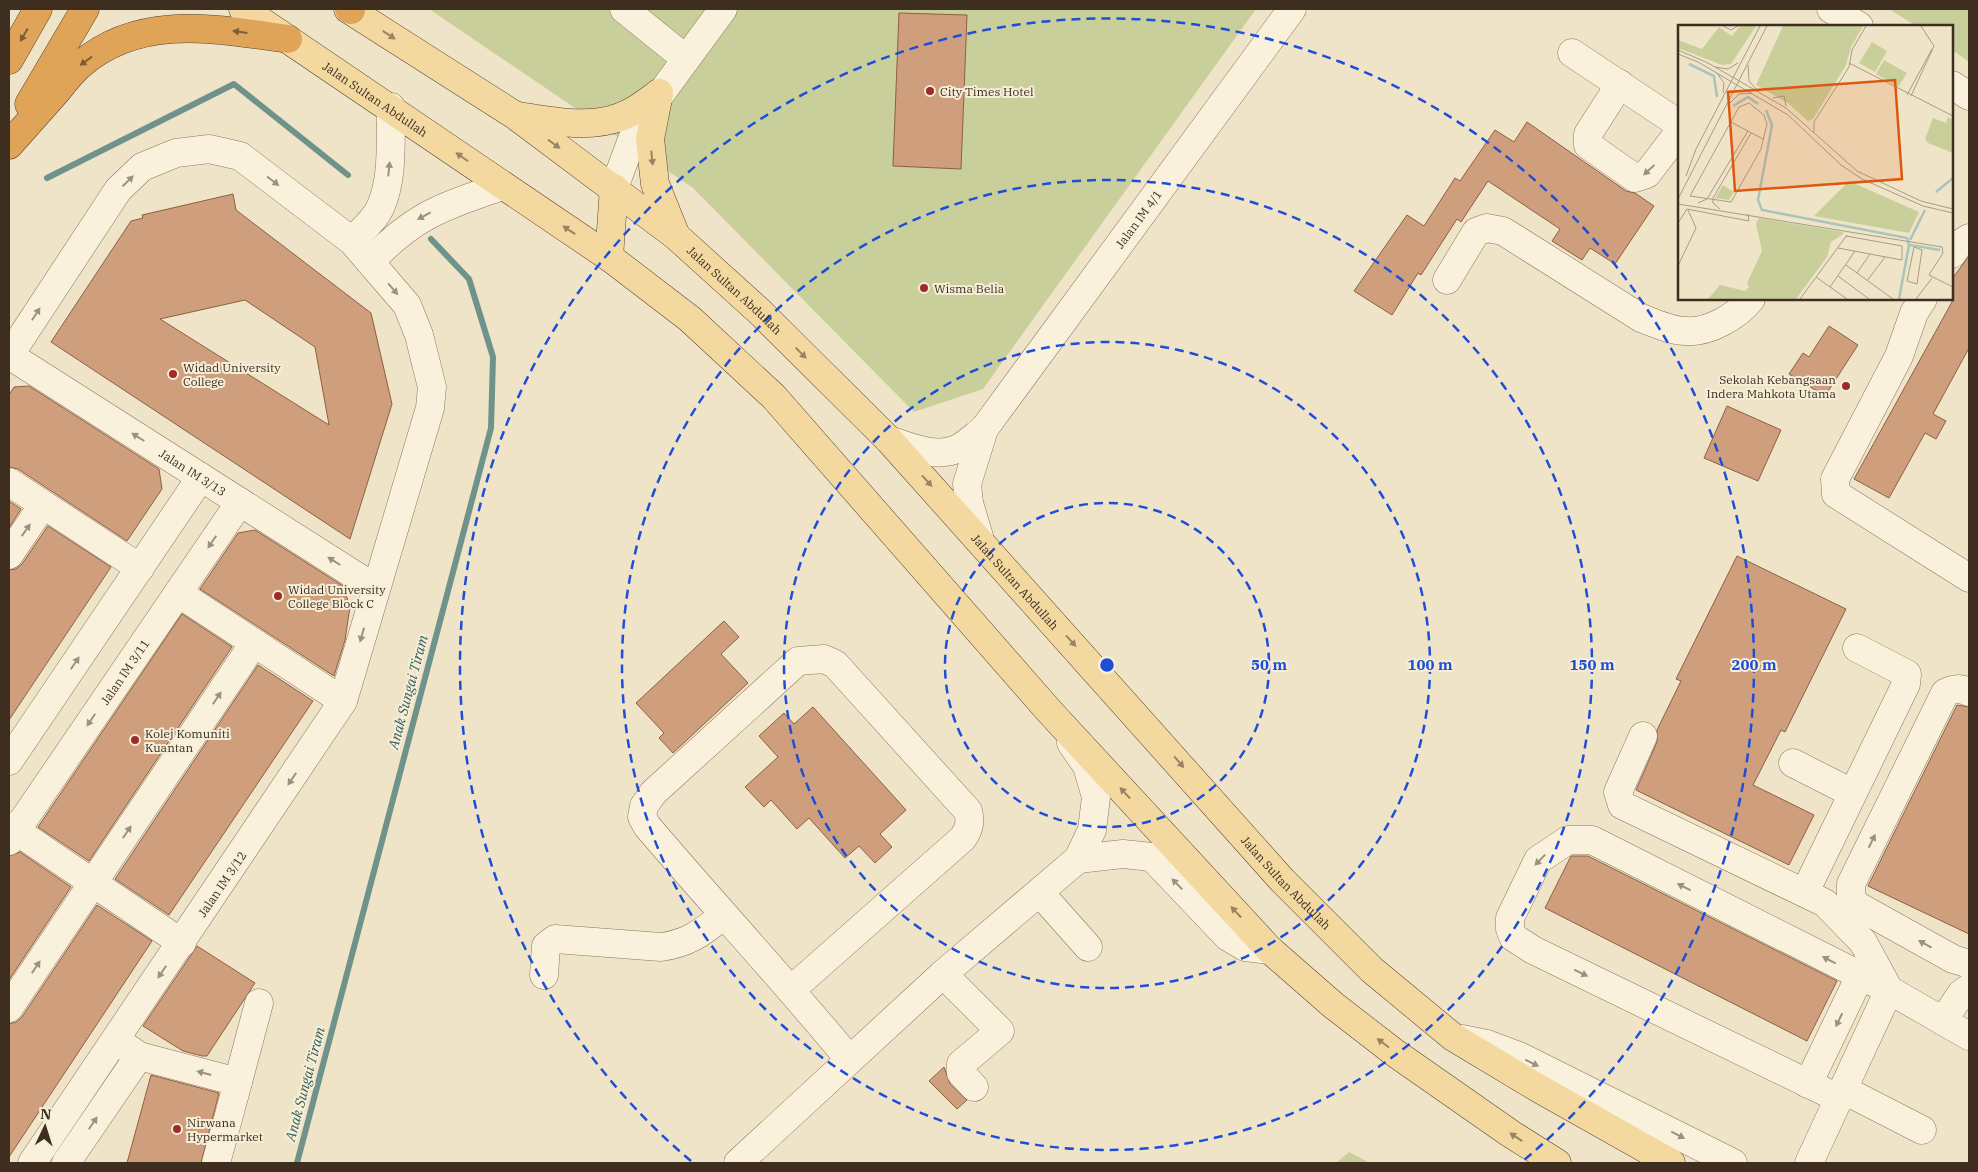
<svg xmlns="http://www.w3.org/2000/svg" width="1978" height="1172" viewBox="0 0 1978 1172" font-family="'IBM Plex Serif',serif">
<rect width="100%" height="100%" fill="#f0e4c8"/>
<g fill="#c9cf9b">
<path d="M429,9H1256L983,389L914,412L693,188Z"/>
<path d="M1889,9H1969V62L1952,50V26H1916Z"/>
<path d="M1349,1152L1370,1163H1336Z"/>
</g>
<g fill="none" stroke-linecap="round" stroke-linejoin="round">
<g stroke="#6f938a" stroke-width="6">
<path d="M47,178L234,84L348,175"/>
<path d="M297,1163L491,428L493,357L469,279L431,239"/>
</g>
</g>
<g fill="#cf9f7d" stroke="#8d5f41" fill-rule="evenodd">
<path d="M899,13L967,15L961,169L893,166Z"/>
<path d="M1527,122L1626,191L1635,193L1654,206L1615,264L1590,248L1582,260L1552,241L1560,229L1488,181L1461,222L1457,219L1421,275L1418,273L1392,315L1354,291L1407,215L1424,226L1455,178L1460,181L1495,130L1514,142Z"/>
<path d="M233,194L236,210L371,313L392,404L350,539L51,342L131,221L143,218L142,215ZM245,300L315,347L329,425L160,319Z"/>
<path d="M1969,256V348L1933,414L1946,421L1936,439L1925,433L1889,498L1854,479L1952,302V279Z"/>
<path d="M1829,326L1858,345L1825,396L1789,374L1803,353L1809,357Z"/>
<path d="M29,386L159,469L162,489L127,541L18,469L9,467V395L14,387Z"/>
<path d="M1727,406L1781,430L1758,481L1704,458Z"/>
<path d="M9,501L21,509L9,528Z"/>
<path d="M48,526L111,567L9,720V570L16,569L22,564Z"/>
<path d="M255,530L343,586L350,607L345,640L334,676L200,589L238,533Z"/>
<path d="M1737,556L1846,609L1785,732L1781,730L1753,785L1814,815L1789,865L1636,790L1657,742V730L1681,681L1676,679Z"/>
<path d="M182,614L232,647L89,861L38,827Z"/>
<path d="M724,621L739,637L721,654L748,683L673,753L659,738L664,733L636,703Z"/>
<path d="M258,665L313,701L169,915L115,879Z"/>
<path d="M1957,705L1969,707V934L1868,886Z"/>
<path d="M813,707L906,810L880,834L892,847L875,863L859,846L845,858L809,818L797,829L771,800L764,807L745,787L778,757L759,736L784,713L794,724Z"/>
<path d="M20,852L71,887L9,980V856Z"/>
<path d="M1571,856H1588L1837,981L1807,1041L1545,908Z"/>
<path d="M97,905L152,941L9,1157V1024L16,1022L22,1017Z"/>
<path d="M197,946L255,983L207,1056H202L183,1051L143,1026Z"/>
<path d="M944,1067L950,1084L967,1100L957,1109L929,1081Z"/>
<path d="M151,1075L219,1093L201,1163H127Z"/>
</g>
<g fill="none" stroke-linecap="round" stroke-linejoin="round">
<g stroke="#8d765c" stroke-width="29">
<g id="minor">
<path d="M624,9L686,59"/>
<path d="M1831,9L1859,26"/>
<path d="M1572,53L1679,124"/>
<path d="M1620,84L1588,134V145L1635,178L1647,174L1679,132"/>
<path d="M1952,85L1969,96"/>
<path d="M614,188L637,126L723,9"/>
<path d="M352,241C361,231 374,221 380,208C394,178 390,139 391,107"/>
<path d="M1952,254L1958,245L1969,238"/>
<path d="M370,262C415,214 443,207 502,186"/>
<path d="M1447,280L1476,232L1487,228L1503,231L1641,318C1655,323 1671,331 1686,331C1709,333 1737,316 1751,299"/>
<path d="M1923,299L1914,313L1899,356L1835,479L1836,494L1969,578"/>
<path id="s1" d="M9,355L375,588"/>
<path d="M9,356L118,190L142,167L176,153L209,149L240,156L352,241L407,305L419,335L432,387L430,408L343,701L32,1163"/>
<path d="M889,440C910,447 937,459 959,448C968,443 976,435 984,429"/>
<path d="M9,482L140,568"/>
<path id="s2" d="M980,540L969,503L967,484L984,429L1292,9"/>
<path d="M9,555L43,505"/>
<path d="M178,593L343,701"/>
<path d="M1969,692C1960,688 1954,688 1945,693L1851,884V896L1856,905L1953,959L1969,964"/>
<path d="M1643,736L1618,792L1622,805L1825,903L1863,942L1889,990"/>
<path d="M9,761L201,477"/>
<path d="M1793,763L1852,793"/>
<path d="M9,826L182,943"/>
<path id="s3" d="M9,841L240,502"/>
<path d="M1078,859L1123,854L1152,857L1228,937L1245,947L1270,950"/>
<path d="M1805,892L1906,684L1907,674L1857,648"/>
<path d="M1040,893L1088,947"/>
<path d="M943,974L1000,1031L961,1064V1073L974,1087"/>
<path d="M544,975L546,946L555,939L661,947C689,943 701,933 723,916"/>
<path d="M792,989L963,838C969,829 971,822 968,811L835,664L824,659L798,661L653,793L644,806L642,817L647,826C714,905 784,980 849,1059"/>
<path d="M9,1008L254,643"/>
<path d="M1943,1021L1969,1036"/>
<path d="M1462,1039L1487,1044L1519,1056L1733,1163"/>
<path d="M116,1040L139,1056L238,1082L216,1163"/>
<path d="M238,1082L259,1003"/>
<path d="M1808,1084L1860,976"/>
<path d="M1844,1090L1922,1130"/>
<path d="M1840,1099L1533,950L1513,937L1510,929V918L1538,860L1568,840H1592L1889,990L1943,1021L1961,994L1969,988"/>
<path d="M66,1163L139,1056"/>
<path d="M738,1163L943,974L1078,859L1092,830L1096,797L1087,766L1071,743"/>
<path d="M1809,1163L1889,990"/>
</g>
</g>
<g stroke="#5b4430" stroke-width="29">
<g id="major">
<path id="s4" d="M243,9L609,257L690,319L774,397L1050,712L1270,950L1333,1005L1395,1053L1511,1134L1557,1163"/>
<path id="s5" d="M348,9L516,116L676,236L760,312L889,440L1282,880L1372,970L1453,1037L1538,1088L1671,1163"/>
<path d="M659,93L650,139L655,184L676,236"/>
<path d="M519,116C551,121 589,129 620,117C635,112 647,102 659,93"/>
<path d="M609,257L614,188"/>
</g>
</g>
<g stroke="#5b4430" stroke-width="29">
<g id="highway">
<path d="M349,9L351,10"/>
<path d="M9,60L38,9"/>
<path d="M29,104L85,9"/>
<path d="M9,145C25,127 41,109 57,91C64,82 72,72 80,65C140,13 217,29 288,39"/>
</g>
</g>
<use href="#minor" stroke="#faf1dc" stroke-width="28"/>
<use href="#major" stroke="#f3d9a0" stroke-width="28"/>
<use href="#highway" stroke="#e0a458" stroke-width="28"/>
</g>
<defs><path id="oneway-solid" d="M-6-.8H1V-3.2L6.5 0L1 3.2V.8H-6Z" transform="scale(1.25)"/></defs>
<g fill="#7e5d36">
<use href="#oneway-solid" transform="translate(240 32) rotate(-172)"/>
<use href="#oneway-solid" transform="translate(24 35) rotate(120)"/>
<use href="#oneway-solid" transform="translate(86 61) rotate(144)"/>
</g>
<g fill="#988460">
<use href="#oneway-solid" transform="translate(389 35) rotate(33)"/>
<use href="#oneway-solid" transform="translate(554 144) rotate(36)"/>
<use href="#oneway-solid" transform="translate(462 157) rotate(-145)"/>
<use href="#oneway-solid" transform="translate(652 158) rotate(84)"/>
<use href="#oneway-solid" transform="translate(569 230) rotate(-147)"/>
<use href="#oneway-solid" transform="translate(801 353) rotate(45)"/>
<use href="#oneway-solid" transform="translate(927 481) rotate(48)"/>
<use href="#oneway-solid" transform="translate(1071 641) rotate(48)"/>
<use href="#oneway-solid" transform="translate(1179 762) rotate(49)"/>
<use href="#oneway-solid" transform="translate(1125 793) rotate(-133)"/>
<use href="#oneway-solid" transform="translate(1236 912) rotate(-133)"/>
<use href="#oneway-solid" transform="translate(1383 1043) rotate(-143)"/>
<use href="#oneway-solid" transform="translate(1516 1137) rotate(-147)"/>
</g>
<g fill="#9c907e">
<use href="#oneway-solid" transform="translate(389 169) rotate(-84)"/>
<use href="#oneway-solid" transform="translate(1649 170) rotate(137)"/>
<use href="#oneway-solid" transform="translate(128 181) rotate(-44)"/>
<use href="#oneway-solid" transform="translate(273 181) rotate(37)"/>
<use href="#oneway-solid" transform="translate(424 216) rotate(152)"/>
<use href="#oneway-solid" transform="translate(393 289) rotate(49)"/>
<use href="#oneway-solid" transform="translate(36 314) rotate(-57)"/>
<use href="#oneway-solid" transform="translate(138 437) rotate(-148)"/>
<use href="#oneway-solid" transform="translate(26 530) rotate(-55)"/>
<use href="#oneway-solid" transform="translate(212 542) rotate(124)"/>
<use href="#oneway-solid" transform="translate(334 561) rotate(-148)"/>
<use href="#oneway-solid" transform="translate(362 635) rotate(106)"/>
<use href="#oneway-solid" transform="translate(75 663) rotate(-56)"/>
<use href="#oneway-solid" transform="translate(217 698) rotate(-56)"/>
<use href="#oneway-solid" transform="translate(91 720) rotate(124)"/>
<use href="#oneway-solid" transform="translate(292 779) rotate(124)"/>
<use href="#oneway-solid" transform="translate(127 832) rotate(-56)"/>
<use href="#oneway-solid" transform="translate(1872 841) rotate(-64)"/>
<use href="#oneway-solid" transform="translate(1540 860) rotate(134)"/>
<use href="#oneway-solid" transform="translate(1177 884) rotate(-134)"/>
<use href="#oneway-solid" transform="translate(1684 887) rotate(-153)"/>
<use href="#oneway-solid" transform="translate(1925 944) rotate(-151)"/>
<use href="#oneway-solid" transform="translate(1829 960) rotate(-153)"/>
<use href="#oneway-solid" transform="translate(36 967) rotate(-56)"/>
<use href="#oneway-solid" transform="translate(162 972) rotate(124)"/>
<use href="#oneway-solid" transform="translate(1581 973) rotate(26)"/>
<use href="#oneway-solid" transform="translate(1839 1020) rotate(116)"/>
<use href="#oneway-solid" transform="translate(1532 1063) rotate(26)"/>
<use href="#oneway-solid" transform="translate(204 1073) rotate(-165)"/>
<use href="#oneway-solid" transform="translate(93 1123) rotate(-56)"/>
<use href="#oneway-solid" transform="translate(1678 1135) rotate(27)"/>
</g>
<g fill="none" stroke="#1d4ed8" stroke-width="2.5" stroke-dasharray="9 6">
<circle cx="1107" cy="665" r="162"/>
<circle cx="1107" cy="665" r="323"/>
<circle cx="1107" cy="665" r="485"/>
<path d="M691 1161A647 647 0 1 1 1523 1161"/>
</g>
<g fill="#9e2a2b" stroke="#f7eed8" stroke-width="2">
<circle cx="930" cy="91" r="5"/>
<circle cx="924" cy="288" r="5"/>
<circle cx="173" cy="374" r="5"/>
<circle cx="1846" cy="386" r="5"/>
<circle cx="278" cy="596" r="5"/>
<circle cx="135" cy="740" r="5"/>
<circle cx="177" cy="1129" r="5"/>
</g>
<g text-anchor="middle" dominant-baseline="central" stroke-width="4" stroke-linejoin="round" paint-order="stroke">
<g font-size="12" fill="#3d2e20" stroke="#f7eed8" text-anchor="start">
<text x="940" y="91">City Times Hotel</text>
<text x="934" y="288">Wisma Belia</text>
<text x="183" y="367">Widad University<tspan x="183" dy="14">College</tspan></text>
<text x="1836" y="379" text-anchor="end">Sekolah Kebangsaan<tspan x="1836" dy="14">Indera Mahkota Utama</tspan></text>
<text x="288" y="589">Widad University<tspan x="288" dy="14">College Block C</tspan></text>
<text x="145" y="733">Kolej Komuniti<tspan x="145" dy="14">Kuantan</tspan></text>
<text x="187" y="1122">Nirwana<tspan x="187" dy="14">Hypermarket</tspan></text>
</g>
<g font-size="12" fill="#3d2e20" stroke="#f7eed8">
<text stroke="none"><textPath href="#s4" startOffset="160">Jalan Sultan Abdullah</textPath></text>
<text stroke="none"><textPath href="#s2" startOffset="376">Jalan IM 4/1</textPath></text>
<text stroke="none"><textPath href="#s5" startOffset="479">Jalan Sultan Abdullah</textPath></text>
<text stroke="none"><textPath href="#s1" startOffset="218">Jalan IM 3/13</textPath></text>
<text stroke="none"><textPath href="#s5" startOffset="884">Jalan Sultan Abdullah</textPath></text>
<text stroke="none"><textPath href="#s3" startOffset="205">Jalan IM 3/11</textPath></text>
<text stroke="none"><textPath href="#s5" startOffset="1289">Jalan Sultan Abdullah</textPath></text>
<text transform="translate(222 884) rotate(-56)">Jalan IM 3/12</text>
</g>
<g font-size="14" font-style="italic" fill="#2f5d5a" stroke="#f7eed8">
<text transform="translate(408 692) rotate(-75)">Anak Sungai Tiram</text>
<text transform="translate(305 1084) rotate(-75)">Anak Sungai Tiram</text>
</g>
</g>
<g transform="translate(1678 25)">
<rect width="275" height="275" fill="#f0e4c8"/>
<path d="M62,1H78L53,39L44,40L0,23V15L24,24L41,2L54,11ZM105,1H185L173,22L168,40L135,94L130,96L110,78L78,60ZM194,17L209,26L197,47L181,38ZM206,35L229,48L220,62L198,49ZM270,92L275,95V128L250,118L247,114L255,93L268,98ZM171,156L241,187L231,208L136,191ZM45,160L56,167L51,175L37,173ZM81,193L165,207L164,210L153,217L149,232L118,274H30L42,260L67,266L71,262L69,258L84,226L78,199Z" fill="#c9cf9b"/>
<path fill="none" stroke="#a9c4bc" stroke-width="2.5" d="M11,39L36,51L39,72M55,81L70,72L80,79M88,85L94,100L80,175L84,185L229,213L231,220L221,274M258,167L275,153M232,215L247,185M232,220L262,225"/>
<path fill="none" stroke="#a89b85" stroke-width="1" d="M45,1L53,5L60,1M0,25L30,38L108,83L179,146L243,176L275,184M0,29L20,37L110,90L163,140L184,154L245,181L275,188M171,38L275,91M70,40L71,56L79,65M37,42L50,44L60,38M39,48L46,58L45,68M229,70L254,24M233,71L256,21L243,1M95,73L106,71L108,81M71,78L86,90L89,99L83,124L53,177L12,171L61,82ZM50,80L61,69L74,68M53,97L85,114M136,107V97L171,42L174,25L188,1M8,151L18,124L82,1M0,174L89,1M20,178L29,174L70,106M0,179L264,222L265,228L251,250L275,262M42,184L35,178V173L73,108M0,198L9,184L71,196L70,189M236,222L244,225L239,259L229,256ZM160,223L224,235V221L168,211M168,240L215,274M0,241L18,203L10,185M179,248L192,229M160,251L191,274M138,252L169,274M189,256L207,232M152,262L177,226M122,274L169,210M238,274L254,253"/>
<path fill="#df570d" fill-opacity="0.15" stroke="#df570d" stroke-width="2.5" d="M217,55L224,154L57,166L50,67Z"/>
<rect width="275" height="275" fill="none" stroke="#3d2e20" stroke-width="2.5"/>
</g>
<circle cx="1107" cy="665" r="8" fill="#1d4ed8" stroke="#f7eed8" stroke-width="2.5"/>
<g font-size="15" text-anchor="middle" font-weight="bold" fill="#1d4ed8" stroke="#f7eed8" stroke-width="4" stroke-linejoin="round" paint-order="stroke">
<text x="1269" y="670">50 m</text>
<text x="1430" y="670">100 m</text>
<text x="1592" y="670">150 m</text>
<text x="1754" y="670">200 m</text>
</g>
<rect width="1978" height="1172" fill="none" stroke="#3d2e20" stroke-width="20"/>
<g transform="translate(45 1127) rotate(4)" stroke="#f7eed8" stroke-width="4" paint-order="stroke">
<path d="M0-4L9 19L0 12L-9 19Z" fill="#3d2e20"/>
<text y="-8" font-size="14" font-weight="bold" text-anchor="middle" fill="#3d2e20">N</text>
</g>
</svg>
